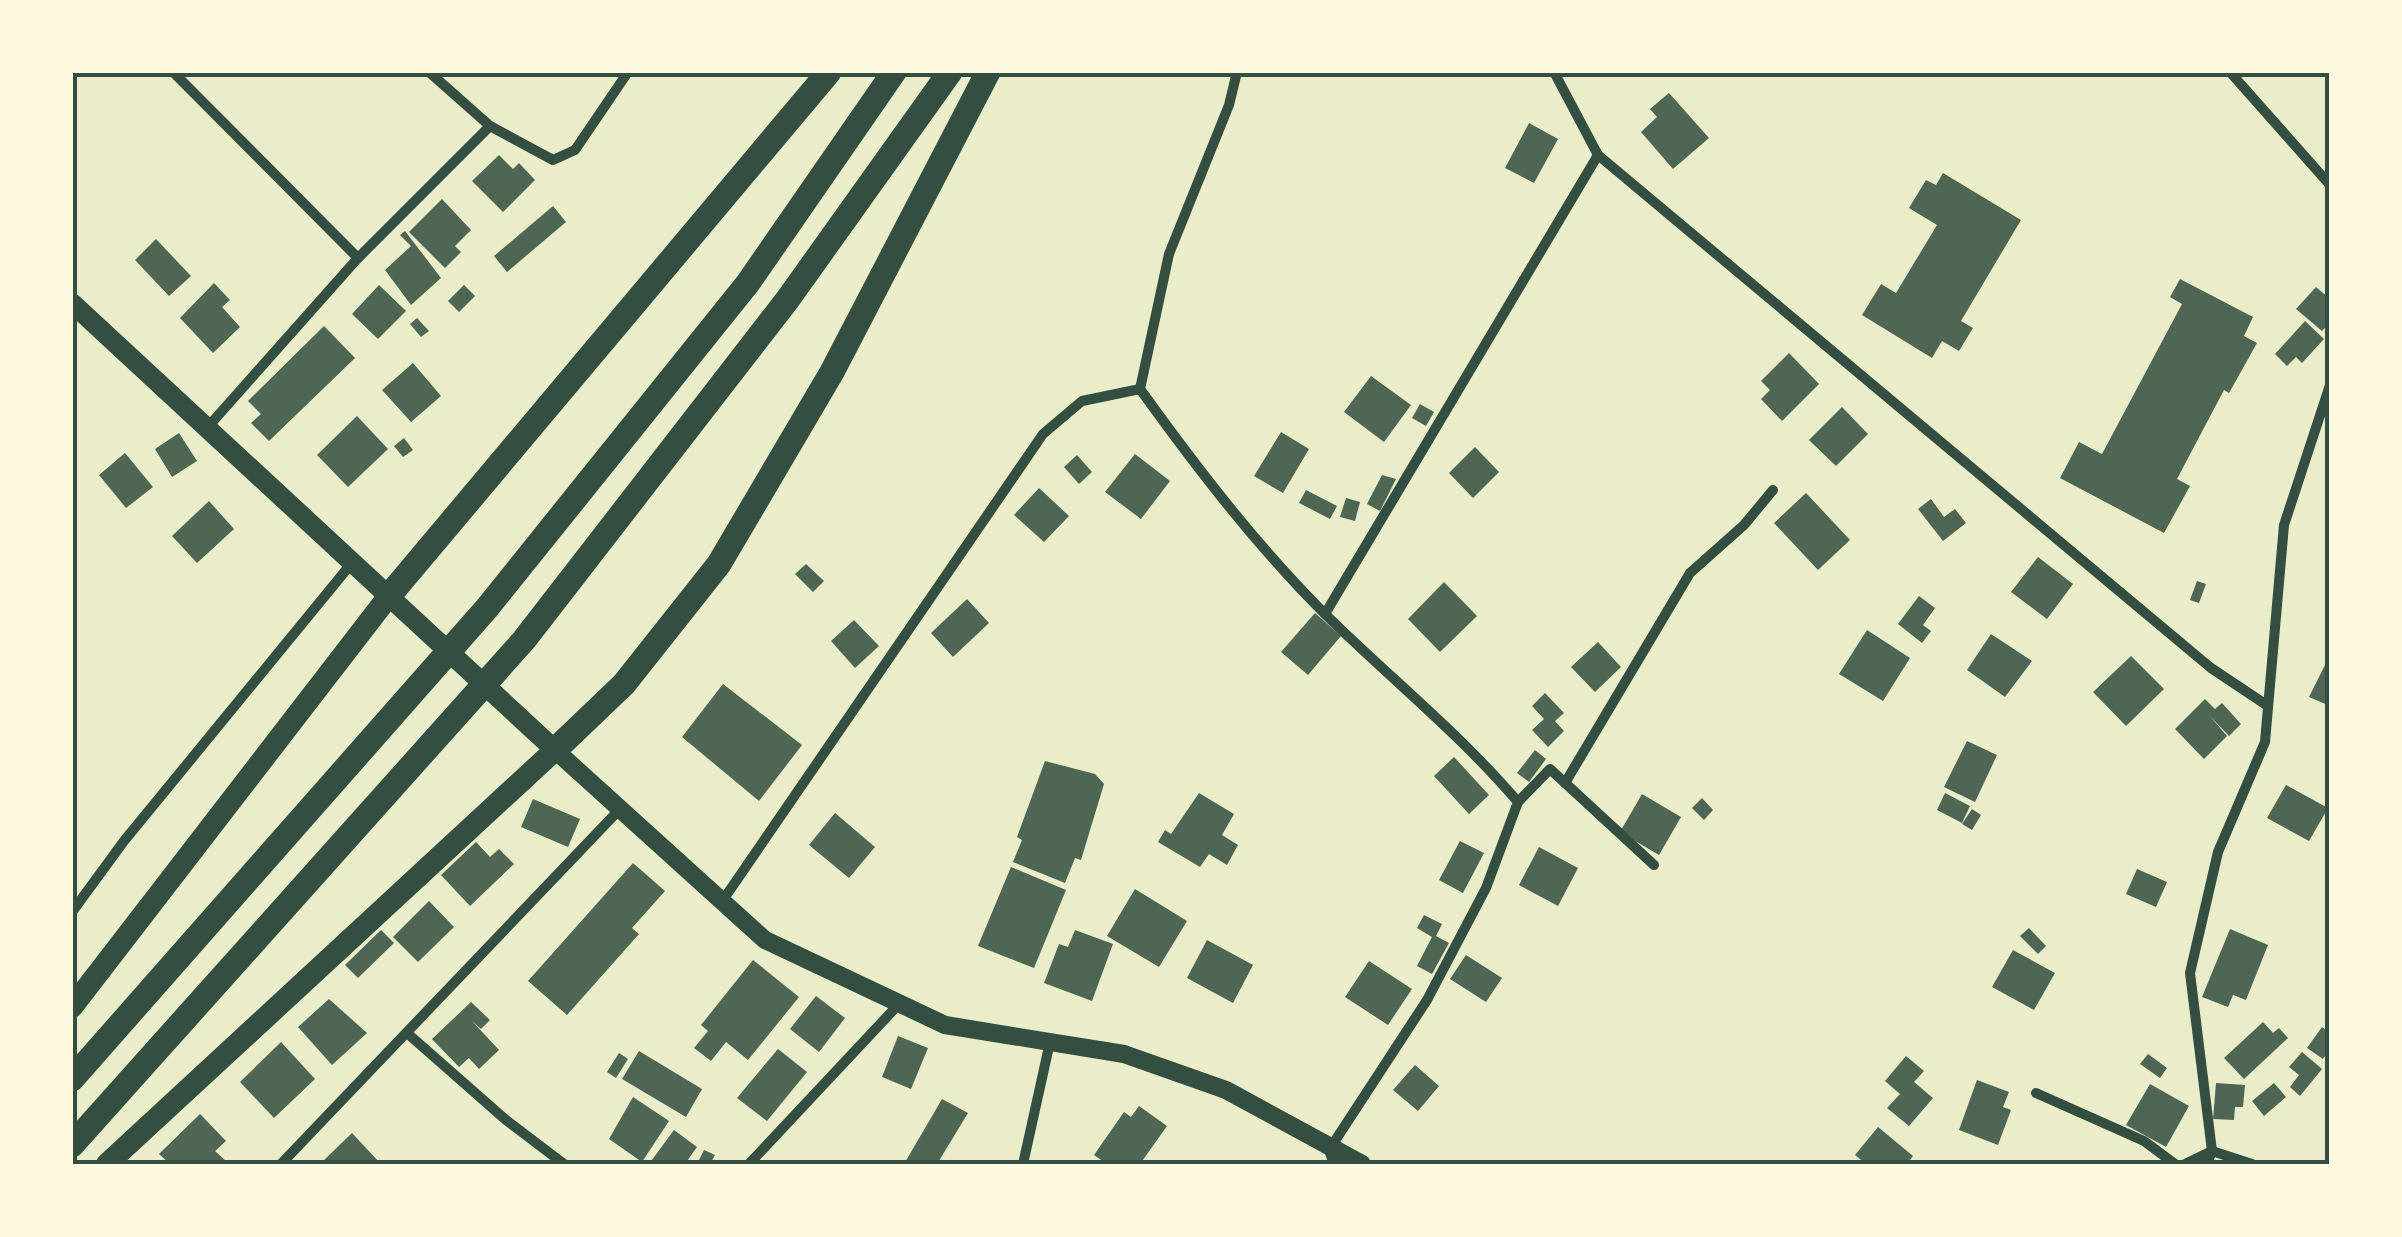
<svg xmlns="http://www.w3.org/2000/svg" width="2402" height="1237" viewBox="0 0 2402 1237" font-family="Quicksand,sans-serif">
<rect width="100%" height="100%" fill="#e9edc9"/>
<g fill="#4f6655">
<path d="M1669,93L1709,138L1673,169L1641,132L1657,117L1650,109Z"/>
<path d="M1529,123L1558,139L1534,183L1505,168Z"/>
<path d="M499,155L513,169L519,163L535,180L503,212L472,181Z"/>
<path d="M1943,173L2021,220L1961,321L1973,328L1959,351L1942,341L1932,358L1862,315L1881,284L1896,293L1937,225L1909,208L1926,180L1936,185Z"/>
<path d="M442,199L471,230L455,246L461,252L445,268L409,232Z"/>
<path d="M553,206L566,222L507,272L494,256Z"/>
<path d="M405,231L441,278L411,305L385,270L411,246L400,235Z"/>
<path d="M156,239L191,276L169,296L135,260Z"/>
<path d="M2180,279L2253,317L2244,336L2257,343L2229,393L2224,390L2177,479L2190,486L2164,533L2060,478L2079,442L2102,454L2182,304L2170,297Z"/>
<path d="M214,283L230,300L222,307L240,327L213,353L180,318Z"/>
<path d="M379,285L406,311L378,339L352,314Z"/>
<path d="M464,285L475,296L459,312L448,301Z"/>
<path d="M2316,287L2330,299V322L2322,331L2296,309Z"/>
<path d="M417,318L429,331L421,337L410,324Z"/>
<path d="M2305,321L2324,339L2302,363L2296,357L2287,366L2275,354Z"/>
<path d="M324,326L355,358L269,441L251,423L261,414L248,401Z"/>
<path d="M1789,353L1819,384L1782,421L1761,399L1770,390L1761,381Z"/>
<path d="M413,363L441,396L411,422L382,390Z"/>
<path d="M1371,376L1411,405L1384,442L1344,412Z"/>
<path d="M1420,404L1434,412L1426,426L1412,418Z"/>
<path d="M1842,407L1868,434L1836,466L1809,440Z"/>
<path d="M357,416L388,449L348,487L317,455Z"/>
<path d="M1281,432L1309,449L1283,493L1254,476Z"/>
<path d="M179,433L197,461L172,477L155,449Z"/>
<path d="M404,438L413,450L403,457L394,446Z"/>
<path d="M1475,447L1499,472L1473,498L1449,473Z"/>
<path d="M125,453L153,487L126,508L99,475Z"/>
<path d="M1135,454L1170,481L1141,519L1105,492Z"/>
<path d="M1077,455L1092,472L1079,484L1064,467Z"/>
<path d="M1382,475L1396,479L1380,511L1367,504Z"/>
<path d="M1039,488L1069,516L1044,542L1014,515Z"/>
<path d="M1306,490L1337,506L1330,519L1299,503Z"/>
<path d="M1806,493L1850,540L1818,570L1774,523Z"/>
<path d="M1346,498L1360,502L1355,521L1340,517Z"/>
<path d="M1931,499L1944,517L1955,509L1966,523L1943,541L1918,509Z"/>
<path d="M209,501L234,529L197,563L172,536Z"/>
<path d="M2038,557L2073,584L2047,619L2011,592Z"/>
<path d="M806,564L824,581L813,592L795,574Z"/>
<path d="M2197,581L2206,584L2199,603L2190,600Z"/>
<path d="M1444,582L1477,616L1440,652L1408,619Z"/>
<path d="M1919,596L1935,608L1923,625L1931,631L1922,643L1898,624Z"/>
<path d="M967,599L989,623L953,657L931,633Z"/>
<path d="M1315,613L1341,636L1308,675L1281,652Z"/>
<path d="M854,620L879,646L855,668L831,641Z"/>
<path d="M1867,630L1910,658L1883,701L1839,674Z"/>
<path d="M1991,634L2032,661L2005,697L1967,670Z"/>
<path d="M1598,642L1621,667L1595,692L1571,667Z"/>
<path d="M2330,655V706L2309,697Z"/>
<path d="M2131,656L2164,689L2126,726L2093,692Z"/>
<path d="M723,684L802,745L759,801L682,737Z"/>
<path d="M1545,693L1564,713L1555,721L1564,731L1548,747L1532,730L1544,719L1532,706Z"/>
<path d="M2205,699L2215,709L2222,703L2241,724L2229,736L2209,715L2227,736L2204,759L2175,729Z"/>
<path d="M1967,741L1997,755L1975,802L1944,787Z"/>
<path d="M1535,750L1546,759L1529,782L1517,773Z"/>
<path d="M1454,757L1489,795L1469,814L1434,776Z"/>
<path d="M1045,761L1095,774L1104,784L1081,860L1075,858L1065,883L1013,862L1022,840L1017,837Z"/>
<path d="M2286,785L2328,808L2309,841L2267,818Z"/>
<path d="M1199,793L1234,814L1222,835L1238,845L1227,865L1209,854L1200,867L1158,842L1165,830L1171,834Z"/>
<path d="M1945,793L1970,806L1962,823L1937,810Z"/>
<path d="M1642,794L1681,817L1659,855L1620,832Z"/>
<path d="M1702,798L1713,810L1704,820L1692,808Z"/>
<path d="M533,799L580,819L568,847L521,827Z"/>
<path d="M1972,809L1981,815L1972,830L1962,824Z"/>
<path d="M835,813L875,847L849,878L809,845Z"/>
<path d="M1460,841L1484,853L1463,893L1439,880Z"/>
<path d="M476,842L490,857L499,849L514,864L470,906L441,875Z"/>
<path d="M1539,847L1578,868L1558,906L1519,885Z"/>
<path d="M633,863L665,891L632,928L639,934L567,1015L528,981Z"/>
<path d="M1011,867L1066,890L1034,968L978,946Z"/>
<path d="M2137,869L2167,882L2156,907L2126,894Z"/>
<path d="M1135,889L1187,921L1159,967L1107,936Z"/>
<path d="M429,901L454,927L418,962L393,937Z"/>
<path d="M1424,915L1442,924L1436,936L1449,943L1432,974L1417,966L1432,937L1417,928Z"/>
<path d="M2029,928L2046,946L2038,954L2020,936Z"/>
<path d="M2230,929L2268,945L2246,1000L2233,995L2228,1007L2202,997Z"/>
<path d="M381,930L394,943L358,978L345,965Z"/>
<path d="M1075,930L1113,944L1092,1001L1044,983L1059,944L1068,947Z"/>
<path d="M1207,940L1253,965L1233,1003L1187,978Z"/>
<path d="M2013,950L2055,973L2034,1010L1992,987Z"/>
<path d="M1466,955L1502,978L1486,1002L1450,979Z"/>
<path d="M753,960L799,997L748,1060L726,1042L711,1061L694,1048L708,1031L701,1025Z"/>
<path d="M1369,961L1412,989L1388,1025L1345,997Z"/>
<path d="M816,996L845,1018L819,1052L790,1029Z"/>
<path d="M329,999L367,1033L332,1065L298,1027Z"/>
<path d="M471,1002L490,1020L481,1029L472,1021L499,1050L479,1069L469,1058L459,1067L432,1039Z"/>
<path d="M2263,1022L2273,1033L2279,1028L2288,1038L2244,1079L2224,1058Z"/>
<path d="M2322,1027L2330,1033V1049L2323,1059L2307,1048Z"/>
<path d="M898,1036L928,1048L911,1089L882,1077Z"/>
<path d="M281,1042L315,1079L274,1118L240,1082Z"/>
<path d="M778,1049L807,1072L767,1121L737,1098Z"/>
<path d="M639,1051L702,1089L686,1117L622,1079Z"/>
<path d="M2302,1052L2322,1069L2300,1096L2290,1087L2299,1075L2289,1067Z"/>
<path d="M619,1053L628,1059L616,1078L607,1072Z"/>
<path d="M2148,1054L2167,1068L2160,1078L2140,1064Z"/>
<path d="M1906,1056L1924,1071L1914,1082L1933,1098L1909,1126L1887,1108L1900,1094L1885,1081Z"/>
<path d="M1415,1065L1439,1086L1418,1111L1393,1090Z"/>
<path d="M1977,1080L2009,1092L2003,1107L2011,1110L1998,1145L1959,1130Z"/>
<path d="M2216,1083L2245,1085L2243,1107H2235L2234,1120L2213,1119Z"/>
<path d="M2274,1083L2286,1097L2264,1116L2252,1101Z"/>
<path d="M2150,1084L2189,1106L2166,1147L2126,1125Z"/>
<path d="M633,1097L669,1121L642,1162L609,1139Z"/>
<path d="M942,1099L968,1113L937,1164H904Z"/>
<path d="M1139,1106L1167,1126L1140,1164H1107L1094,1155L1124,1112L1131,1117Z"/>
<path d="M200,1114L226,1141L215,1151L227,1162L170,1164L159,1154Z"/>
<path d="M1878,1127L1913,1156L1907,1164H1866L1855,1155Z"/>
<path d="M674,1130L697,1147L687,1161L691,1164H649Z"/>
<path d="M352,1133L380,1163L324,1164L322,1162Z"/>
<path d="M704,1150L715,1155L710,1164H697Z"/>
</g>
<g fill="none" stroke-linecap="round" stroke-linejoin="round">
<g stroke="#344e41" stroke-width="10">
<path d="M173,72L358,258"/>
<path d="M429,72L490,126L553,160L575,150L628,72"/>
<path d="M1237,72L1229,105L1169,254L1140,389C1197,468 1256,545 1325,614C1390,678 1459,733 1518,802L1486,888L1427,1000L1329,1150L1334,1164"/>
<path d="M1554,72L1598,155L2211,668L2268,706"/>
<path d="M2230,72L2330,185"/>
<path d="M207,428L358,258L490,126"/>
<path d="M1325,614L1598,155"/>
<path d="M1565,783L1690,573L1744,525L1773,490"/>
<path d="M1518,802L1550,769L1654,865"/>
<path d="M721,903L1043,434L1082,401L1140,389"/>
<path d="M72,912L124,841L351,564"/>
<path d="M407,1033L506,1120L564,1164"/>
<path d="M2036,1093L2144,1141L2175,1164"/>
<path d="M281,1164L619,810"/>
<path d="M749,1164L899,1004"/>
<path d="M1023,1164L1050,1042"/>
<path d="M2185,1164L2212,1151L2252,1164"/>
<path d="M2207,1164L2212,1151L2190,973L2218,852L2265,742L2284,525L2330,385"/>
</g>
<path stroke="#344e41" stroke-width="18" d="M555,750L765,940L945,1025L1124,1054L1226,1090L1362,1164"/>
<path stroke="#344e41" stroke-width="20" d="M72,303L555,750"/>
<g stroke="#344e41" stroke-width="22">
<path d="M72,1007L388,597"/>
<path d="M107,1164L555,750"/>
</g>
<g stroke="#344e41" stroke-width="25">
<path d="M388,597L829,72"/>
<path d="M555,750L624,684L719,564L832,372L988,72"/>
<path d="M72,1079L487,608L748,283L894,72"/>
<path d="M72,1145L524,640L788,299L950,72"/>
</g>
</g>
<rect width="2402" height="1237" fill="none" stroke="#fefae0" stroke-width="150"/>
<rect x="75" y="75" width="2252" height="1087" fill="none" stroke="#344e41" stroke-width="4"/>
</svg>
